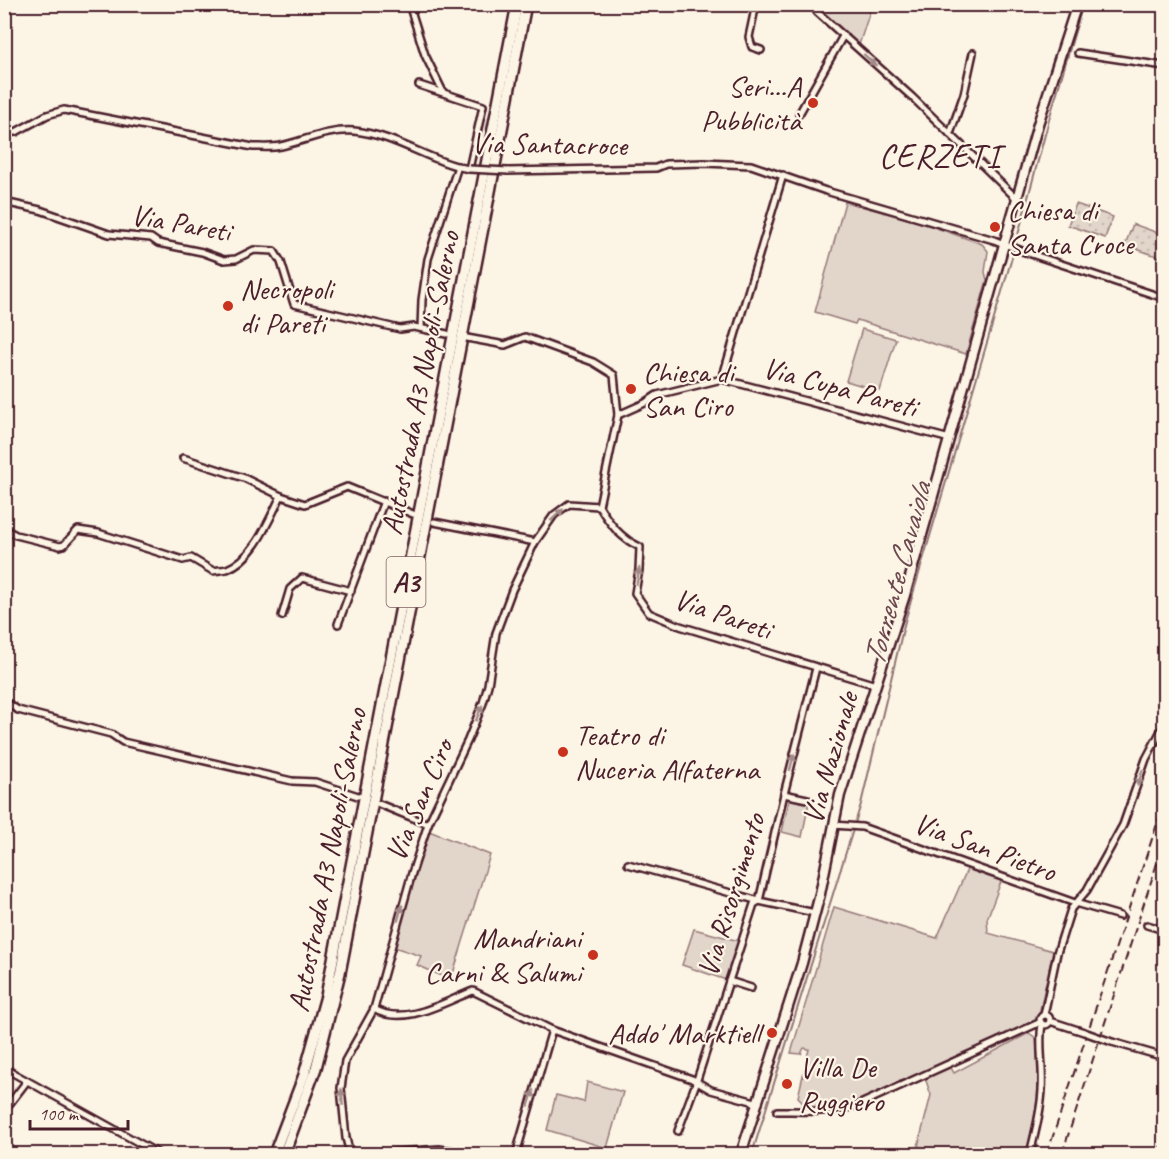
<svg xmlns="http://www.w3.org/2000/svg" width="1169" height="1159" viewBox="0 0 1169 1159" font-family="Caveat,sans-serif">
<defs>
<pattern id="garden-dots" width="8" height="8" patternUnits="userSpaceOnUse" patternTransform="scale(1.5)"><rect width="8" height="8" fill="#e2d5ca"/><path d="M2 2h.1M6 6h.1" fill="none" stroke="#c3b6ae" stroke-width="1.8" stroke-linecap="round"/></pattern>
</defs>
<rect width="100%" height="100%" fill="#fcf5e5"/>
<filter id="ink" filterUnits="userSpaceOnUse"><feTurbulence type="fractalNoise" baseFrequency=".0167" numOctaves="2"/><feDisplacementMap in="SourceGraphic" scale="12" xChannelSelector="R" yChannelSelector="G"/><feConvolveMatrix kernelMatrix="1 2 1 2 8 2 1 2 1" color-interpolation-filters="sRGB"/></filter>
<g filter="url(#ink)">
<g fill="#e2d5ca" stroke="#967a7a" stroke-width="1.5">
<path d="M819,5H872L859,45L823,13Z"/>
<path d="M845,202L917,221L982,244L988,251L985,272L987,280L966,354L857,320L855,324L815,312Z"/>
<path d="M862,329L896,339L880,391L846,381Z"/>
<path d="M790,797L809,802L802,837L782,832Z"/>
<path d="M429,831L490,855L451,980L417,965L421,956L394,947Z"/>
<path d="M969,865L1002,879L987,919L988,933L1053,951L1038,1019L853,1104L803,1111L802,1101L798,1097L809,1049L804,1048L801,1054L791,1053L834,907L937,938Z"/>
<path d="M694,929L739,941L729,981L682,965Z"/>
<path d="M1029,1033L1036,1038C1040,1079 1039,1115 1026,1154H942L918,1146L931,1095L925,1078L950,1066L954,1073Z"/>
<path d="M587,1082L623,1092L607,1148L547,1130L556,1095L584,1102Z"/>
</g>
<g fill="url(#garden-dots)" stroke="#967a7a" stroke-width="1.5">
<path d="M1076,204L1113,217L1105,238L1068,225Z"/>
<path d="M1133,224L1164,235V250L1162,258L1125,245Z"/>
</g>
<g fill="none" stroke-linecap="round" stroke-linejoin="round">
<path stroke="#917474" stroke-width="2" d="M752,1154L861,804L905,621L1011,261L1050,116L1083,4"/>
<g stroke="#4a1f2b" stroke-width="10">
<g id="street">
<path d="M409,4L425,55L443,92"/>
<path d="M756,4L749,37L752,47L761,50"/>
<path d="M814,4L817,12L912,97L1016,198"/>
<path d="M1078,53L1164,66"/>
<path d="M799,114L843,36"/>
<path d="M4,133L16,132L47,115L64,110L253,147C262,147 272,148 281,146C304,141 329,129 354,131C396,135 430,162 469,169L483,106L419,85"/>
<path d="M950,134L964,94L973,53"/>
<path d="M508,171L656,168L666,164L704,163L751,165L826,191L994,240L1022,251L1164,298"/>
<path d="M4,202L40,210L109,234L151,238L158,243L202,252L224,260L236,259L254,250L274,251L281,262L294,304L400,329L414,327L447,334"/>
<path d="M421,328L422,300L428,259L458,166"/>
<path d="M467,338L505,345L525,337L593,362L614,375L618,415L599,506C610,524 620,538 640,547L639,570L635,593L649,613L680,626L876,685"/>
<path d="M722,379L783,175"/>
<path d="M618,415L645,403L657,395L722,379L950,439"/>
<path d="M183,458L244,478L281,496L305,504L347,487L413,514"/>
<path d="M434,522L535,542"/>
<path d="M4,529L16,535L60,546L64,545L78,530L98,533L183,560L191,558L213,571C217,570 223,570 227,569C254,559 269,520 281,496"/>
<path d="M282,616L290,589L302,578L351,591"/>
<path d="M338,624L384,501"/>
<path d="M4,701L18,710L111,734L123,742L292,781L315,782L358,796"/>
<path d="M784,794L807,799"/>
<path d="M379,804L428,824"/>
<path d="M833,825L862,827L1075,903L1120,916"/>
<path d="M628,864L759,901L815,913"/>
<path d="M1147,925L1164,930"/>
<path d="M729,981L751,988"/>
<path d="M374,1009C404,1027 444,1002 473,991L552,1030L692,1079L711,1090L759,1103"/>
<circle cx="1045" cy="1020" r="5"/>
<path d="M1044,1015L1057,953L1071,909L1087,890L1123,825L1146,759L1164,725"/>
<path d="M1050,1021L1084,1032"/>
<path d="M1112,1042L1164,1057"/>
<path d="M4,1068L159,1154"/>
<path d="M4,1111L27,1081"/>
<path d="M777,1111C805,1111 831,1113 858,1105L1041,1022"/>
<path d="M678,1131L696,1083L754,904L759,901L784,794L816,668"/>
<path d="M350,1154L346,1138L341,1088L345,1061L374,1009L412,873L428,824L468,740L483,703L488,685L496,633L512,590L535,542L554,515L569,504L599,506"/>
<path d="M373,1154L439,1149L475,1154"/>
<path d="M516,1154L552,1030"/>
<path d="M1030,1154C1035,1133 1041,1112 1042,1090C1044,1068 1038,1046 1042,1024"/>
<path d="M1163,1154L1164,1149"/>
</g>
</g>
<g stroke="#4a1f2b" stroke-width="13">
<path id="primary" d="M741,1154L802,963L820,894L840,795L905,595L1038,124L1077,4"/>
</g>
<g stroke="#4a1f2b" stroke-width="14">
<g id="highway">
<path d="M274,1154L304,1075L326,996L517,4"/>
<path d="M284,1154L316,1068L340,973L526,4"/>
</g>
</g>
<use href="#street" stroke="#fcf5e5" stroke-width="5"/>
<use href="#primary" stroke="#fcf5e5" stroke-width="8"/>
<use href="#highway" stroke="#fcf5e5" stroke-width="9"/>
<g stroke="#4a1f2b" stroke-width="2" stroke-dasharray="9 4.5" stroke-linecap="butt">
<path d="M1047,1154L1164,803"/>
<path d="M1062,1154L1164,842"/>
</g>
<g stroke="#4a1f2b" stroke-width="10" stroke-linecap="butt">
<g id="street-bridge">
<path d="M469,169L508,171"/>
<path d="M1084,1032L1112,1042"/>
</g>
</g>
<use href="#street-bridge" stroke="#fcf5e5" stroke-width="5"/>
</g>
<defs><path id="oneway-solid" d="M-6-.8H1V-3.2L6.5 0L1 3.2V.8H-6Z" transform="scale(1.5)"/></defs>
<g fill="#a38a88">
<use href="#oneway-solid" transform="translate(870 60) rotate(42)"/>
<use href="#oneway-solid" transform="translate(557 515) rotate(-43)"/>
<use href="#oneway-solid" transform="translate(638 576) rotate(-81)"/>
<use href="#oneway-solid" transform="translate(479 713) rotate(-68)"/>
<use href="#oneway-solid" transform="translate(792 762) rotate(-75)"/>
<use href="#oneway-solid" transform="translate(1140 778) rotate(108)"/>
<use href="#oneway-solid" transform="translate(400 913) rotate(-74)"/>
<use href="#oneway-solid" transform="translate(342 1097) rotate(-95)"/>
<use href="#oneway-solid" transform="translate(531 1098) rotate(-73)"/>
</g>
</g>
<g fill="#c8321e" stroke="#fcf5e5" stroke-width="2">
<circle cx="813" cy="103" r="6"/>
<circle cx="995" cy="227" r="6"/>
<circle cx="228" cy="306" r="6"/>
<circle cx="631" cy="389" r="6"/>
<circle cx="563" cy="752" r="6"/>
<circle cx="593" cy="955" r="6"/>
<circle cx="772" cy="1033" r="6"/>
<circle cx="787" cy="1084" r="6"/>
</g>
<g text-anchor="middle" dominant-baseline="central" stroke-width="4.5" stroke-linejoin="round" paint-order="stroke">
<rect fill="#fcf5e5" stroke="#7f5f63" stroke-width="1.5" x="386.5" y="557" width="39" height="50" rx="4.5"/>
<g font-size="28" font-weight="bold" fill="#4a1f2b">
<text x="406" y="582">A3</text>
</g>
<g font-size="30" fill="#4a1f2b" stroke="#fcf5e5" text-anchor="start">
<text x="801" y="86" text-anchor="end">Seri...A<tspan x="801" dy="34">Pubblicità</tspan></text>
<text x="1007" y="210">Chiesa di<tspan x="1007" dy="34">Santa Croce</tspan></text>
<text x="240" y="289">Necropoli<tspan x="240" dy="34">di Pareti</tspan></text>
<text x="643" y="372">Chiesa di<tspan x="643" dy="34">San Ciro</tspan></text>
<text x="575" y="735">Teatro di<tspan x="575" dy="34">Nuceria Alfaterna</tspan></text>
<text x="581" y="938" text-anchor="end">Mandriani<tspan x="581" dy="34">Carni &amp; Salumi</tspan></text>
<text x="760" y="1033" text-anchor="end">Addo' Marktiell</text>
<text x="799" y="1067">Villa De<tspan x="799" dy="34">Ruggiero</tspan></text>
</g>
<g font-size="30" fill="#4a1f2b" stroke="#fcf5e5">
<text transform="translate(549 144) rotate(1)">Via Santacroce</text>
<text transform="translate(181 223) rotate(10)">Via Pareti</text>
<text transform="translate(420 383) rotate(-79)">Autostrada A3 Napoli-Salerno</text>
<text transform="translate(840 387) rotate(15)">Via Cupa Pareti</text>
<text transform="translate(723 614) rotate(19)">Via Pareti</text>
<text transform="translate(830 758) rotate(-74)">Via Nazionale</text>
<text transform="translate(419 800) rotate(-67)">Via San Ciro</text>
<text transform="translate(985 847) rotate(20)">Via San Pietro</text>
<text transform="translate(327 860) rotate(-79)">Autostrada A3 Napoli-Salerno</text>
<text transform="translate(731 895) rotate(-73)">Via Risorgimento</text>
</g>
<g font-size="32" font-style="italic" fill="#6d4950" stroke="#fcf5e5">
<text transform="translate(897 574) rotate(-75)">Torrente Cavaiola</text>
</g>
<g font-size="33" letter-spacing="1.5" fill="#4a1f2b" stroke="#fcf5e5">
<text x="940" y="156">CERZETI</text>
</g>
</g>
<rect width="1169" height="1159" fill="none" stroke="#fcf5e5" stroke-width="24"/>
<rect x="12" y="12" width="1145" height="1135" fill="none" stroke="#4a1f2b" stroke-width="2" filter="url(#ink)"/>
<path d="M30 1120v9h98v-9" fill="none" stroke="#4a1f2b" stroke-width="3"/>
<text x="39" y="1120" font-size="18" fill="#4a1f2b" stroke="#fcf5e5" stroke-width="4.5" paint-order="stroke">100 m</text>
</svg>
